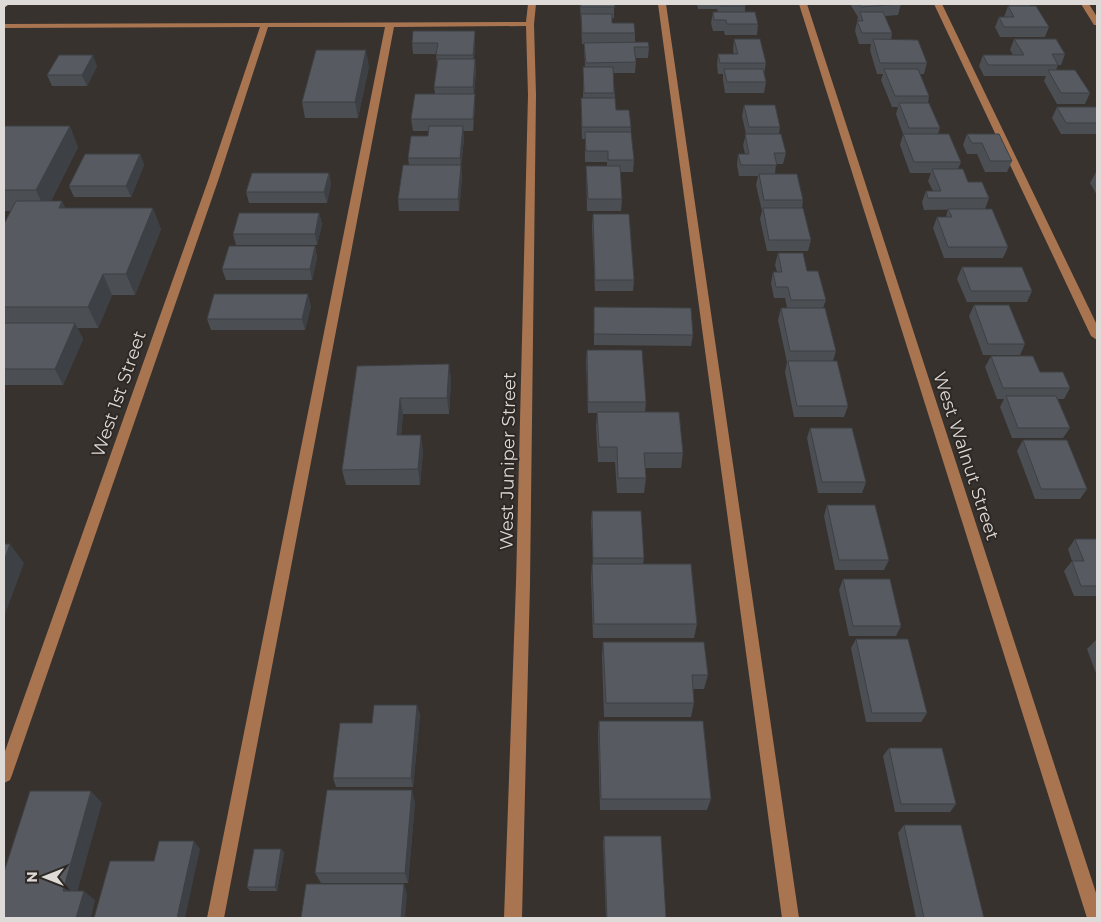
<svg xmlns="http://www.w3.org/2000/svg" width="1101" height="922" viewBox="0 0 1101 922" font-family="Montserrat,sans-serif">
<rect width="100%" height="100%" fill="#38322e"/>
<g fill="none" stroke-linecap="round" stroke-linejoin="round">
<g fill="#a97551" fill-rule="evenodd">
<path d="M528,4H536L534,24L536,95L530,583L522,918H504L516,583L528,95L526,26L394,27L224,918H207L385,27H268L219,178L12,775L10,780L4,783V754L209,178L260,27L4,28V24L526,22Z"/>
<path d="M658,4H666L799,918H782Z"/>
<path d="M799,4H807L1097,896V918H1087Z"/>
<path d="M934,4H942L1097,325V340L1091,336Z"/>
<path d="M1081,4H1089L1097,17V25H1094Z"/>
</g>
<path fill="#f3c7ab" fill-rule="evenodd" d="M4,4H9L4,8Z"/>
</g>
<g fill="#4b4e53">
<path d="M580,4H614V18H612V23L635,33V42L649,47L648,58H636V62L635,73H613L616,110L631,127V132L634,160L633,172H620L622,199L621,211H587L586,166H607V162H585V139H582L581,109V98H583V67H585L584,44H582Z"/>
<path d="M697,4H745V12L758,24L757,35H725L724,31H713L711,23L713,12H718L717,9H698Z"/>
<path d="M850,4H901L898,15L885,16L892,33L891,40L927,63L924,74H920L929,96L928,103L940,128L938,134L961,162L958,169L968,182L989,198L985,209L924,210L922,202L926,191H933L928,181L931,173H910L900,145L903,134L896,114L898,107H892L881,80L883,74H877L870,50L871,44H859L855,31L858,17Z"/>
<path d="M1009,4H1031L1030,6L1049,27L1045,37H1000L995,27L999,17H1004L1008,6H1010Z"/>
<path d="M475,31V42L474,59H475L476,70L474,94L475,105L473,131H463L464,138L461,165L462,176L459,211H399L398,199L409,165L408,158L428,136V131H413L411,119L435,94L434,87L437,66L436,54H413L412,43Z"/>
<path d="M734,39L766,63L764,74L766,82L764,93H725L723,80V74H718L717,65L718,54H734L733,50Z"/>
<path d="M1014,39L1065,54L1061,65H1058L1056,70L1090,93L1085,104H1057L1044,81L1046,76H984L979,66L983,55H1013L1010,50Z"/>
<path d="M97,66L87,86H52L47,75Z"/>
<path d="M369,66L358,118H305L302,102Z"/>
<path d="M744,105L780,127L779,134L786,153L783,164H776L775,174L803,200L802,208L811,240L808,251H767L760,219L762,211L756,185L758,176H739L737,165L738,154H745L743,145L746,134L742,116Z"/>
<path d="M1057,107L1097,109V134H1061L1052,118Z"/>
<path d="M4,126L78,147L51,201H62L65,208L161,229L135,295H112L98,328H77L83,339L63,385H4V224L11,211H4Z"/>
<path d="M967,134L1012,161L1007,172H985L977,154H967L963,145Z"/>
<path d="M140,154L144,165L131,197H74L69,186Z"/>
<path d="M1096,172H1097V195L1090,183Z"/>
<path d="M329,173L331,184L327,203H249L246,192Z"/>
<path d="M948,209L1008,247L1003,258H944L933,228L937,217H946Z"/>
<path d="M319,213L322,224L317,245H236L233,234Z"/>
<path d="M593,214L634,280L633,291H595L592,226Z"/>
<path d="M315,246L317,258L312,280H226L222,269Z"/>
<path d="M778,253L807,271L826,300L823,308L836,351L833,361L848,406L844,417H794L785,372L787,362L778,320L781,308H787L785,298H774L771,283L773,272H777L775,265Z"/>
<path d="M962,267L1032,291L1027,302H967L957,279Z"/>
<path d="M974,305L1025,344L1020,355H983L969,316Z"/>
<path d="M311,306L305,330H211L207,319Z"/>
<path d="M594,307L693,335L691,346L594,345Z"/>
<path d="M587,350L646,402L645,412L683,453L681,468H645L646,478L644,493H617L615,462H598L596,427L597,413H588L586,362Z"/>
<path d="M991,356L1040,372L1070,388L1064,399H1058L1070,428L1063,438H1012L1000,407L1004,399H997L985,367Z"/>
<path d="M449,364L451,381L449,414H403L401,435L423,451L420,485H346L342,470L357,366Z"/>
<path d="M810,428L866,482L862,493H818L807,438Z"/>
<path d="M1023,440L1087,489L1080,499H1035L1017,451Z"/>
<path d="M827,505L889,560L884,570H835L824,516Z"/>
<path d="M592,511L644,558L643,564L697,624L694,638H593L591,578L592,564H593L591,521Z"/>
<path d="M1075,539H1097V596H1074L1064,571L1072,561L1068,549Z"/>
<path d="M843,579L901,626L896,636H849L839,590Z"/>
<path d="M856,639L927,713L921,722H866L851,648Z"/>
<path d="M1096,640H1097V676L1087,649Z"/>
<path d="M603,642L708,675L704,689H693L694,703L691,717H604L602,656Z"/>
<path d="M420,714L413,787H336L333,778L372,723Z"/>
<path d="M599,721L711,799L707,810H600L598,734Z"/>
<path d="M889,748L956,804L950,812H895L883,756Z"/>
<path d="M415,802L408,883H321L315,873Z"/>
<path d="M904,825L984,918H916L898,833Z"/>
<path d="M604,836L666,918H606L603,843Z"/>
<path d="M281,849L284,853L277,891H250L247,887Z"/>
</g>
<g fill="#3d4044">
<path d="M475,31V42L473,66V55Z"/>
<path d="M366,50L369,66L358,118L355,102Z"/>
<path d="M93,55L97,66L87,86L82,75Z"/>
<path d="M475,59L476,70L474,98L473,87Z"/>
<path d="M475,94V105L473,131V119Z"/>
<path d="M70,126L78,147L46,211L36,190Z"/>
<path d="M463,126L464,138L461,165L462,176L459,211L458,199L461,169L460,158Z"/>
<path d="M140,154L144,165L131,197L126,186Z"/>
<path d="M329,173L331,184L327,203L324,192Z"/>
<path d="M62,201L71,222L59,208Z"/>
<path d="M153,208L161,229L135,295L126,274Z"/>
<path d="M319,213L322,224L317,245L315,234Z"/>
<path d="M315,246L317,258L312,280L310,269Z"/>
<path d="M103,274L112,295L98,328L88,307Z"/>
<path d="M308,294L311,306L305,330L302,319Z"/>
<path d="M75,323L83,339L63,385L55,369Z"/>
<path d="M449,364L451,381L449,414L447,398Z"/>
<path d="M400,398L403,414L400,451L397,435Z"/>
<path d="M421,435L423,451L420,485L418,469Z"/>
<path d="M10,544L24,563L4,617V561Z"/>
<path d="M417,705L420,714L413,787L411,778Z"/>
<path d="M412,790L415,802L408,883L405,873Z"/>
<path d="M91,791L102,803L75,900L63,891Z"/>
<path d="M194,841L200,849L185,918H177Z"/>
<path d="M281,849L284,853L277,891L275,887Z"/>
<path d="M404,884L407,894L405,918H401Z"/>
<path d="M84,891L95,900L91,918H76Z"/>
</g>
<g fill="#575b61" stroke="#3d4044">
<path d="M581,4H614L615,7H581Z"/>
<path d="M720,4H745L746,6H720Z"/>
<path d="M859,4H901L861,7Z"/>
<path d="M1008,6H1036L1049,27H1004L999,17H1014Z"/>
<path d="M713,12H755L758,24H727L726,20H714Z"/>
<path d="M860,12H883L892,33H862L857,21H863Z"/>
<path d="M581,14H612V23H634L635,33H582Z"/>
<path d="M413,31H475L473,55H436L438,43H412Z"/>
<path d="M734,39H760L766,63H720L718,54H738Z"/>
<path d="M873,39L918,40L927,63H880Z"/>
<path d="M1014,39H1056L1065,54H1052L1058,65H988L983,55H1024Z"/>
<path d="M648,42L649,47H634L636,62L586,63L584,43Z"/>
<path d="M316,50H366L355,102H302Z"/>
<path d="M59,55H93L82,75H47Z"/>
<path d="M438,59H475L473,87H434Z"/>
<path d="M583,67H613L614,93H584Z"/>
<path d="M724,69H763L766,82H727Z"/>
<path d="M884,69H918L929,96H895Z"/>
<path d="M1048,70H1075L1090,93H1061Z"/>
<path d="M415,94H475L473,119H411Z"/>
<path d="M581,98H615L616,110H629L631,127H582Z"/>
<path d="M899,103H929L940,128H909Z"/>
<path d="M744,105H775L780,127H749Z"/>
<path d="M1057,107H1096L1097,109V123H1066Z"/>
<path d="M4,126H70L36,190H4Z"/>
<path d="M429,126H463L460,158H408L411,136H428Z"/>
<path d="M585,132H631L634,160H608V151H586Z"/>
<path d="M745,134H781L786,153H774L777,165H741L738,154H749Z"/>
<path d="M903,134H949L961,162H914Z"/>
<path d="M967,134H999L1012,161H990L982,143H972Z"/>
<path d="M85,154H140L126,186H69Z"/>
<path d="M403,165H461L458,199H398Z"/>
<path d="M586,166H620L622,199H588Z"/>
<path d="M932,169H963L968,182H982L989,198H928L926,191H941Z"/>
<path d="M252,173H329L324,192H246Z"/>
<path d="M759,174H797L803,200H764Z"/>
<path d="M16,201H62L59,208H153L126,274H103L88,307H4V224Z"/>
<path d="M763,208H803L811,240H769Z"/>
<path d="M948,209H992L1008,247H948L937,217H952Z"/>
<path d="M239,213H319L315,234H233Z"/>
<path d="M593,214H629L634,280H595Z"/>
<path d="M229,246H315L310,269H222Z"/>
<path d="M778,253H803L807,271H818L826,300H791L788,287H776L773,272H782Z"/>
<path d="M962,267H1022L1032,291H971Z"/>
<path d="M214,294H308L302,319H207Z"/>
<path d="M974,305H1009L1025,344H988Z"/>
<path d="M594,307L691,308L693,335L594,334Z"/>
<path d="M781,308H825L836,351H790Z"/>
<path d="M4,323H75L55,369H4Z"/>
<path d="M587,350H642L646,402H588Z"/>
<path d="M991,356H1033L1040,372H1063L1070,388H1003Z"/>
<path d="M788,361H837L848,406H797Z"/>
<path d="M449,364L447,398H400L397,435H421L418,469L342,470L357,366Z"/>
<path d="M1006,396H1056L1070,428H1018Z"/>
<path d="M597,412H679L683,453H644L646,478H618L617,447H599Z"/>
<path d="M810,428H852L866,482H822Z"/>
<path d="M1023,440H1067L1087,489H1041Z"/>
<path d="M827,505H875L889,560H839Z"/>
<path d="M592,511H641L644,558H593Z"/>
<path d="M1075,539H1097V586H1081L1072,561H1084Z"/>
<path d="M4,544H10L4,561Z"/>
<path d="M592,564H691L697,624H594Z"/>
<path d="M843,579H890L901,626H853Z"/>
<path d="M856,639H908L927,713H872Z"/>
<path d="M603,642H704L708,675H692L694,703H606Z"/>
<path d="M374,705H417L411,778H333L340,723H372Z"/>
<path d="M599,721H703L711,799H601Z"/>
<path d="M889,748H942L956,804H901Z"/>
<path d="M327,790H412L405,873H315Z"/>
<path d="M30,791H91L63,891H84L76,918H4V872Z"/>
<path d="M904,825H961L984,918H924Z"/>
<path d="M604,836H661L666,918H607Z"/>
<path d="M159,841H194L177,918H94L110,861H154Z"/>
<path d="M254,849H281L275,887H247Z"/>
<path d="M306,884H404L401,918H301Z"/>
</g>
<g text-anchor="middle" dominant-baseline="central" stroke-width="4" stroke-linejoin="round" paint-order="stroke">
<g font-size="18" fill="#dedad8" stroke="#2e2824">
<text transform="translate(119 394) rotate(-71)">West 1st Street</text>
<text transform="translate(966 456) rotate(72)">West Walnut Street</text>
<text transform="translate(508 461) rotate(-89)">West Juniper Street</text>
</g>
</g>
<rect width="1101" height="922" fill="none" stroke="#dedad8" stroke-width="10"/>
<g transform="translate(45 877) rotate(270)" stroke="#2e2824" stroke-width="4" paint-order="stroke">
<path d="M0-4L9 19L0 12L-9 19Z" fill="#dedad8"/>
<text y="-8" font-size="14" font-weight="bold" text-anchor="middle" fill="#dedad8">N</text>
</g>
</svg>
